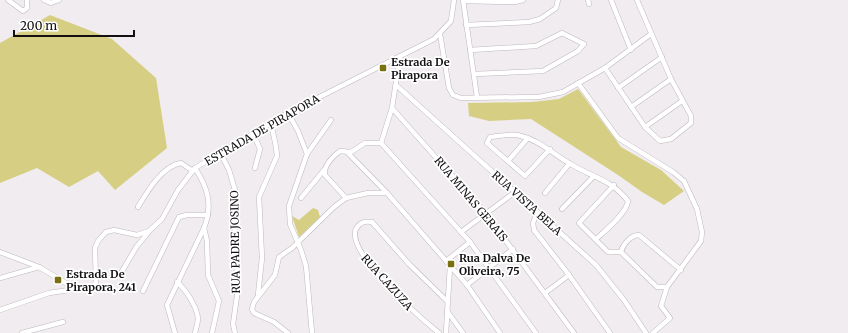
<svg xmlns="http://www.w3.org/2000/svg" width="848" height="333" viewBox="0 0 848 333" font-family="Merriweather,serif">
<rect width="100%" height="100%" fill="#f1ecf0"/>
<g fill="#d6cf83">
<path d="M50,15L112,39L156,78L167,148L115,190L98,171L69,187L37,168L0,183V43Z"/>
<path d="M578,89L621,147L661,170L684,191L664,205L642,192L618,175L531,119L489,121L469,116L468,103L532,102L559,99Z"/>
<path d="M313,208L318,210L320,217L299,237L292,216L299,220Z"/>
</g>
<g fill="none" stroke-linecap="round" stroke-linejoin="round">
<g stroke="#bdb8bc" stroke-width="5.5">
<g id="street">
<path d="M8,0L23,11L27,8V0"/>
<path d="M44,0L51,3L59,0"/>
<path d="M463,0L477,97"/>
<path d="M588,0L589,4"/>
<path d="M611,0L631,50"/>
<path d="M464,1L515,2L523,0"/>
<path d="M466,25L529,22L540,19L556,8L558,0"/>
<path d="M440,34L449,88L453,95L461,98L539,97L563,92L605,68L651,34"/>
<path d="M470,50L536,46L562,33L584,44L578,51L543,71L474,74"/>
<path d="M605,68L645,127L660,141L671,139L691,123V116L671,79L637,0"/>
<path d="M578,83L618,138L673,172L684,181L697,209L702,232L701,241L667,287H657L621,252"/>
<path d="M396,85L596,265L624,300L646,333"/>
<path d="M618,88L662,57"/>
<path d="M631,107L671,79"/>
<path d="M392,108L486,214L574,333"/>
<path d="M288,113L298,131L307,154"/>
<path d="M645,127L682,101"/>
<path d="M253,133L260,149L255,168"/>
<path d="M381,143L470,242L536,333"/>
<path d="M381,143L392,108L400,56"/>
<path d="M550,149L525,176L487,143L490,137C499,136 511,133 521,136C539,140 553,154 569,163C591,177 611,179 628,201C627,213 605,231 596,239"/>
<path d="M220,152L229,170L235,190V248L238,289L233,324L235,333"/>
<path d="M348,153L387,193L467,285L500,333"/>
<path d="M508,161L528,138"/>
<path d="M614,185L579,223L608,252H621"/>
<path d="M545,193L569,164"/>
<path d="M301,198L324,170"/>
<path d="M346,198L325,175C323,166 333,156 340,151L351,152L365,143H381"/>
<path d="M138,207C147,192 162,166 181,163L193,171"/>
<path d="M562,209L594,176"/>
<path d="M537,213L533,223L534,230L569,275L610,333"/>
<path d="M204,228L207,241L208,275L219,301L212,333"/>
<path d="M461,232L515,192"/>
<path d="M0,252L39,267L76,289L92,287L96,282L95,248L98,241L106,232L114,230L137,235L149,231L162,219L178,190L195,168L288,113L434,39L451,21L454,0"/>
<path d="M621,252C623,244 631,235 639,235L681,270"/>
<path d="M446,261L470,242"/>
<path d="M121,273L137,246L148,233"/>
<path d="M0,278L39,267"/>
<path d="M177,282C186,290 196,305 198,318C198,323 196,328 195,333"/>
<path d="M467,285L513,249"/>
<path d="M143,291L179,217L187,215H208"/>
<path d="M545,293L569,275"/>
<path d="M258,295L262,258L259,197L277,156L276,147L271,123"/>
<path d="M0,310L49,293L76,289"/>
<path d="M447,311L463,333"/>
<path d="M22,333L63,322"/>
<path d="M175,333L167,305L204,228C213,205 208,188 195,168"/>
<path d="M288,333L274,322L254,313L252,309L254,302L275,275L279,257L292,248L334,207L346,198L368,193H387"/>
<path d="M312,333L306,266L301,250L290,224L289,206L307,154L331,120"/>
<path d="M439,333C423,320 338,247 358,226C361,222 367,221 372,222L409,264L447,301"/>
<path d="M446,333L450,266"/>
<path d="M653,333L670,318L661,306L667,287"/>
</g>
</g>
<use href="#street" stroke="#fff" stroke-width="4.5"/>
</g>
<g fill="#797010" stroke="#fff" stroke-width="1.5">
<rect x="379" y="64" width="8" height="8" rx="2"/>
<rect x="447" y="260" width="8" height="8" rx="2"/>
<rect x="54" y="276" width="8" height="8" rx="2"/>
</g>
<g text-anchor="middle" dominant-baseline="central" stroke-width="3.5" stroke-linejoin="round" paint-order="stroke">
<g font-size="11" font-weight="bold" fill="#121012" stroke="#fff" text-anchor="start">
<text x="391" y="62">Estrada De<tspan x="391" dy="13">Pirapora</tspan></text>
<text x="459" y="258">Rua Dalva De<tspan x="459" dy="13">Oliveira, 75</tspan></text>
<text x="66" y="274">Estrada De<tspan x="66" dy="13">Pirapora, 241</tspan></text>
</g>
<g font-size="11" fill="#121012" stroke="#fff">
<text transform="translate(262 130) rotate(-30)">ESTRADA DE PIRAPORA</text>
<text transform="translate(471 199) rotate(50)">RUA MINAS GERAIS</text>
<text transform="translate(527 203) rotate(42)">RUA VISTA BELA</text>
<text transform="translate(235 242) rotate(-91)">RUA PADRE JOSINO</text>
<text transform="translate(387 282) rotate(48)">RUA CAZUZA</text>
</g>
</g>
<path d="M14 30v6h120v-6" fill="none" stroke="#121012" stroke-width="2"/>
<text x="20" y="30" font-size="12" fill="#121012" stroke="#ffffff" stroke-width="3" paint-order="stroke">200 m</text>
</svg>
